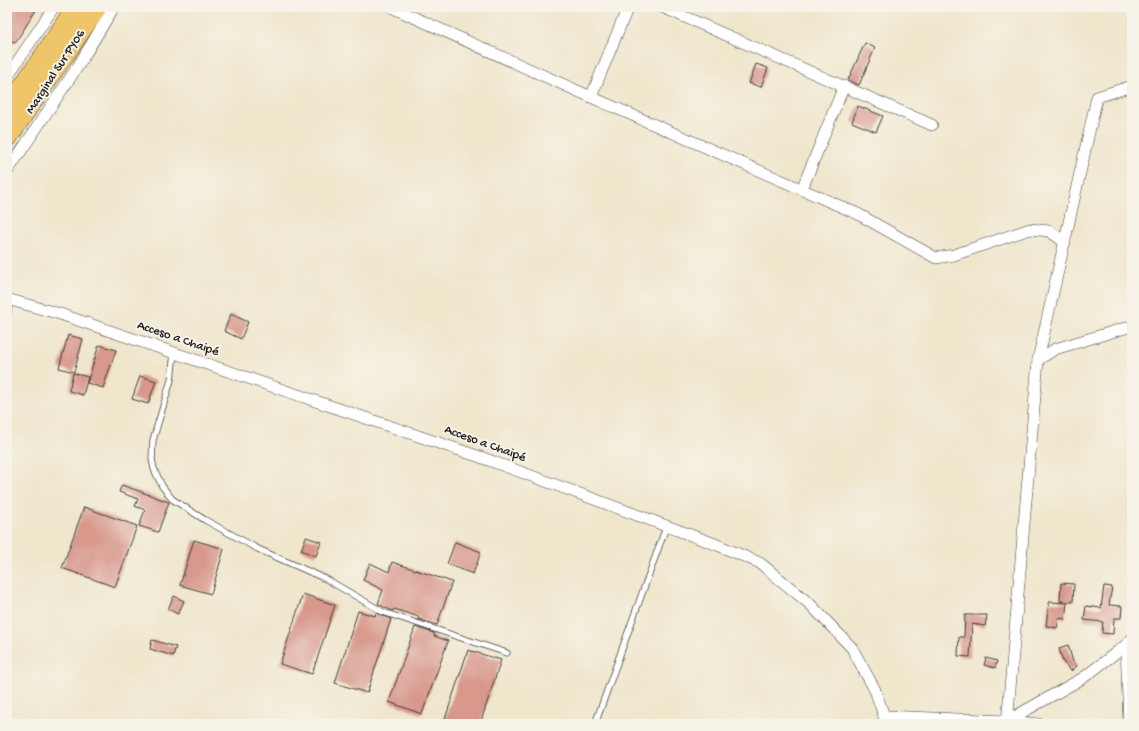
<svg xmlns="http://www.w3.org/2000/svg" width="1139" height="731" viewBox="0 0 1139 731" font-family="'Gochi Hand',sans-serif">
<rect width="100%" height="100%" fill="#f7f3e8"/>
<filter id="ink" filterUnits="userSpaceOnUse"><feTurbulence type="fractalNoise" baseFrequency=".025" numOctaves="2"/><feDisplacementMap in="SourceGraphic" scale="8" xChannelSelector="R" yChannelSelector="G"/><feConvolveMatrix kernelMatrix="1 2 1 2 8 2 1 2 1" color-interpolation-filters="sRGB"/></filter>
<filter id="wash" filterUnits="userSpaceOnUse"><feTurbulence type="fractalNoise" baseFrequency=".012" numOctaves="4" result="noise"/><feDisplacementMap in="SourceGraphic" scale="16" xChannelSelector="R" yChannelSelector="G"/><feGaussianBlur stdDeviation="0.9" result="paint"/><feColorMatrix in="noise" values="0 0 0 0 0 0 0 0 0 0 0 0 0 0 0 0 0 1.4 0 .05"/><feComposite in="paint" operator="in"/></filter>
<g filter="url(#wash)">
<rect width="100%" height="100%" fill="#efe6cc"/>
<g id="blocks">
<g fill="#d8988c">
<path d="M7,7H38L15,43L7,38Z"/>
<path d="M865,43L875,48L859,85L848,80Z"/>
<path d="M756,64L768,68L761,87L749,83Z"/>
<path d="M858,106L883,116L876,132L852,122Z"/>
<path d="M231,314L248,322L241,339L224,331Z"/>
<path d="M68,335L83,339L74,372L59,368Z"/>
<path d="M99,345L116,350L103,388L87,383Z"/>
<path d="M73,373L88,377L83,395L69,391Z"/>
<path d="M140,376L156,381L148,404L132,399Z"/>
<path d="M122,485L169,502L158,532L139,526L145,510L135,506L138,499L119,492Z"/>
<path d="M84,507L137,526L115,587L62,568Z"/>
<path d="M306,537L321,542L316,556L301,550Z"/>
<path d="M194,540L224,549L211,594L180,585Z"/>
<path d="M455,542L481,552L473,574L447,564Z"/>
<path d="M392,562L452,582L437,625L418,619L419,617L394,609L393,611L378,604L383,590L363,580L370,563L389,572Z"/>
<path d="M1061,583L1074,584L1073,602L1060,601Z"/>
<path d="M1104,586L1112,587L1109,605L1122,606L1121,618H1114L1113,634L1102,633L1103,622L1084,620L1086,606L1101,608Z"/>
<path d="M303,594L335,605L312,674L280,664Z"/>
<path d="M174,596L184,601L178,614L168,609Z"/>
<path d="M1049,602L1067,603L1065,619L1059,618L1057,628L1046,626Z"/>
<path d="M358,611L375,616L376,613L391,619L367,693L335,683Z"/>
<path d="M965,615H987L985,626L972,624L970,657L958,656L959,637H964Z"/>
<path d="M415,627L434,633V636L448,641L422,714L389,702Z"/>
<path d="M152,640L176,647L173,656L150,649Z"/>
<path d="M1068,645L1073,662L1077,666L1071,671L1063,662L1059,648Z"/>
<path d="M468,650L501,660L480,724H450L444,722Z"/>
<path d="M986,658L997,661L995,668L984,665Z"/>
</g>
</g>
</g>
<g filter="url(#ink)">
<use href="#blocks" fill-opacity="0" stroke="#3c3a36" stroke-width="1"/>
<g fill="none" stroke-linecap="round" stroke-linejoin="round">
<g stroke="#3c3a36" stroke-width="7">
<g id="lane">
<path d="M7,318L10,300"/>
<path d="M174,353L171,380L153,440L152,459L154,469L162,486L172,499L205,520L258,549L326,579L383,612L507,653"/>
<path d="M595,724L666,527"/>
</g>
</g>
<g stroke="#3c3a36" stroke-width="12">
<g id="street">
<path d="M391,7L591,97L858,214L936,258L954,255L1030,229L1049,231L1065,242"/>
<path d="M662,7L932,125"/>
<path d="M7,77L54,7"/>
<path d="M591,97L628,7"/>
<path d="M7,172L78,66L114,7"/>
<path d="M802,189L844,86"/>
<path d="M7,299L60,314L483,458L715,544L760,563L811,605L852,648L875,690L884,716L885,724"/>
<path d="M1038,360L1055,349L1132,326"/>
<path d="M1126,645L1129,724"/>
<path d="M884,716L1007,721L1083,678L1126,645L1132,639"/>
<path d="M1007,721L1039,724"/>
<path d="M1007,724L1038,360L1097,97L1132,86"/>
</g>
</g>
<g stroke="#3c3a36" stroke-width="22">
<g id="highway">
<path d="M7,111L59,35L77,7"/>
<path d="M7,137L96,7"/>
</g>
</g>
<use href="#lane" stroke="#fff" stroke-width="5.5"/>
<use href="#street" stroke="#fff" stroke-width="11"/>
<use href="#highway" stroke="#eec569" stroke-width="21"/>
</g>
</g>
<g text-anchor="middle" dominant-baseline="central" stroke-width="4" stroke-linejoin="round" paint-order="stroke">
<g font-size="13" fill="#1c1c1c" stroke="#f7f3e8">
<text transform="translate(56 72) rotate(-57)">Marginal Sur PY06</text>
<text transform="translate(178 339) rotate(19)">Acceso a Chaipé</text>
<text transform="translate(485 444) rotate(20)">Acceso a Chaipé</text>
</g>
</g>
<rect width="1139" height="731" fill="none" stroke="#f7f3e8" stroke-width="24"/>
</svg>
